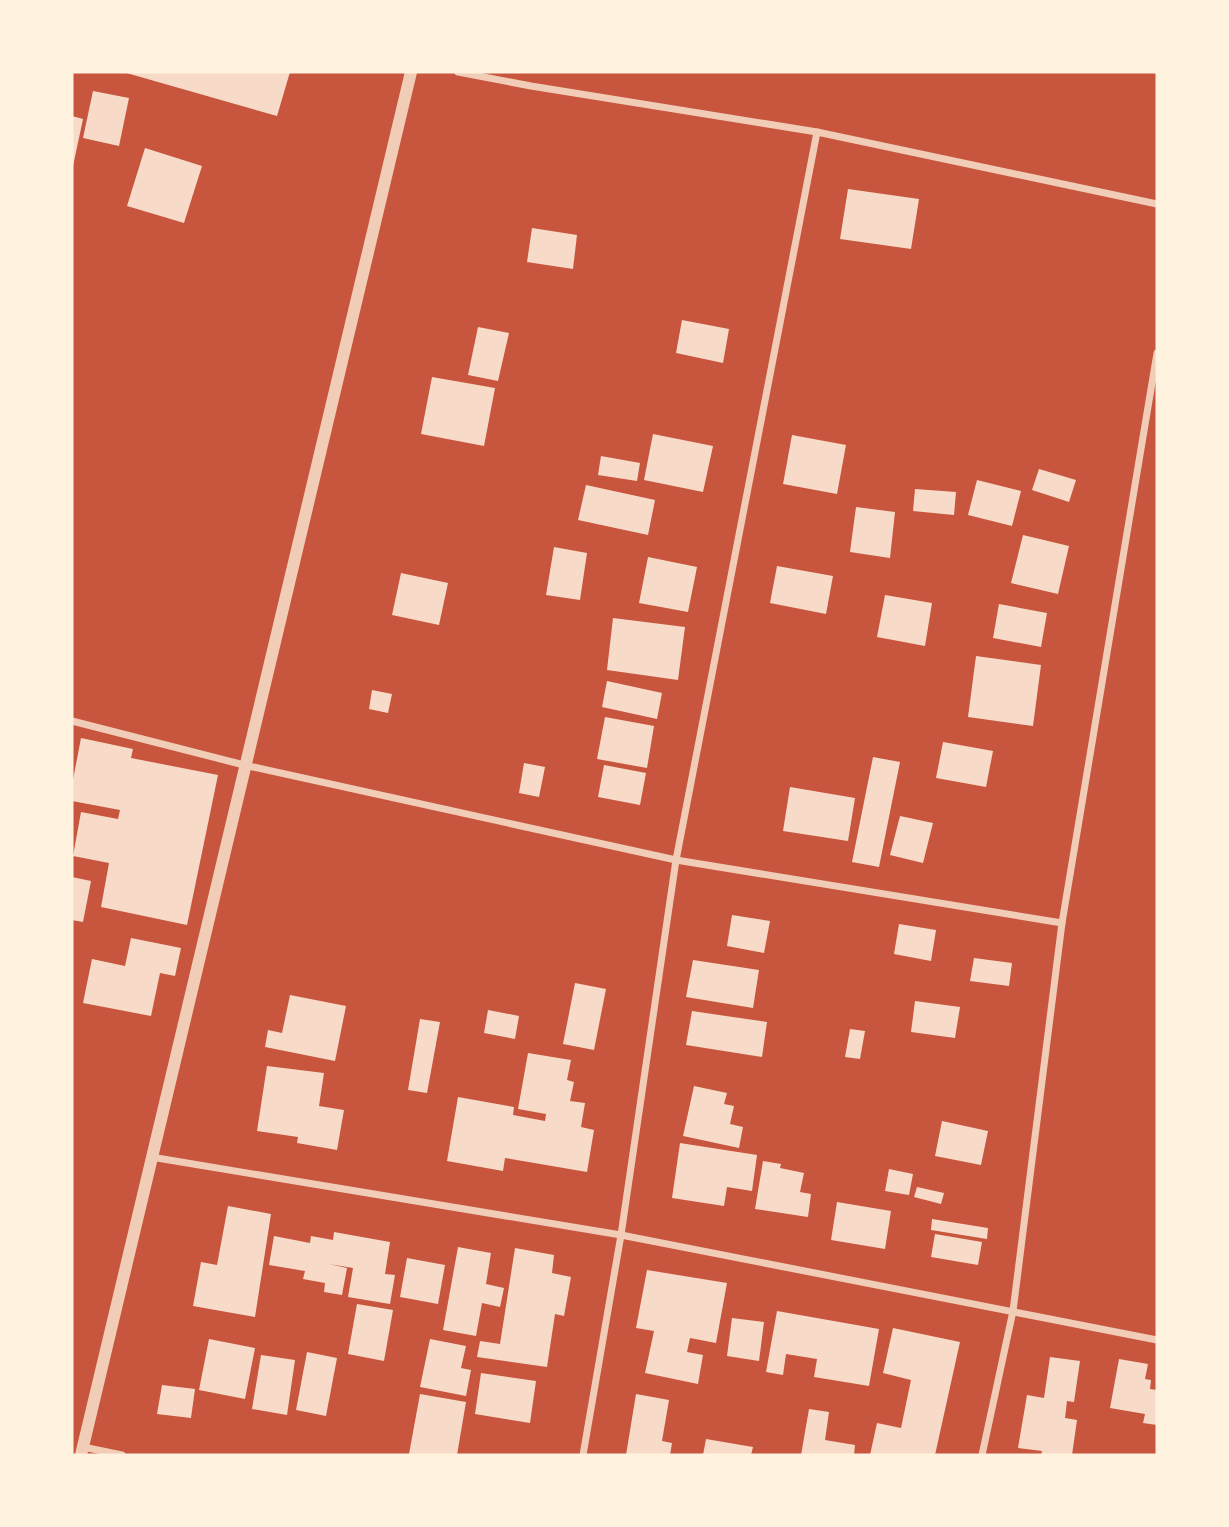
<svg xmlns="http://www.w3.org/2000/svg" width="1229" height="1527" viewBox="0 0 1229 1527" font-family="'Varela Round',sans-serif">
<rect width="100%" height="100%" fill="#c8553d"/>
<g fill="#f7dbc8">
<path d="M123,72H290L277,116Z"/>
<path d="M93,91L129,98L119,146L83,138Z"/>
<path d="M72,116L83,119L73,166H72Z"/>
<path d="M145,148L202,166L184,223L127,206Z"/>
<path d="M848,189L919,199L911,249L840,239Z"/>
<path d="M532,228L577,235L573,269L527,262Z"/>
<path d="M682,320L729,329L723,363L676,353Z"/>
<path d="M478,327L509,333L498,381L468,375Z"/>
<path d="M432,377L495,388L484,446L421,434Z"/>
<path d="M653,434L713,446L703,492L644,480Z"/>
<path d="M792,435L846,445L837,494L783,484Z"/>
<path d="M601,456L640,463L637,481L598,475Z"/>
<path d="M1039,469L1076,480L1069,502L1032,490Z"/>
<path d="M977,480L1021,491L1012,526L968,515Z"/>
<path d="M586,485L655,500L648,535L578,520Z"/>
<path d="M915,489L956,492L954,515L913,511Z"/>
<path d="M856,507L895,512L890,558L850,552Z"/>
<path d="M1023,535L1069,546L1058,594L1011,583Z"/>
<path d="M554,547L587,553L580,600L546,595Z"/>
<path d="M648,557L697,567L688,612L639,603Z"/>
<path d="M777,566L833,576L826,614L770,603Z"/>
<path d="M401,573L448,583L439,625L392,615Z"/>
<path d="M885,595L932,603L925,646L877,637Z"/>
<path d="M999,604L1047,613L1041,647L993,638Z"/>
<path d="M613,618L685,627L678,680L607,670Z"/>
<path d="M976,656L1041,665L1033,726L968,717Z"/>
<path d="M607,681L662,693L657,719L602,707Z"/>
<path d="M372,690L392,694L388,713L369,709Z"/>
<path d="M605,717L654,726L647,768L597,759Z"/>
<path d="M81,738L133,749L131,758L218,775L187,925L101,907L109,863L73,856L81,812L118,819L120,810L72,801V785Z"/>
<path d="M943,742L993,751L986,787L936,778Z"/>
<path d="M873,757L900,762L879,867L852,862Z"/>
<path d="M524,763L545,767L539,797L519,793Z"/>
<path d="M604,765L646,773L640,805L598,797Z"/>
<path d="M790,787L855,798L848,841L783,831Z"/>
<path d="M900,816L933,823L923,863L890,855Z"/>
<path d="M72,877L91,881L83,922L72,920Z"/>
<path d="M732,915L770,921L764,953L727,946Z"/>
<path d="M899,924L936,930L931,961L894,954Z"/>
<path d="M131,938L181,948L175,976L160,973L151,1016L83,1003L92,959L125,966Z"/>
<path d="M974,958L1012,963L1009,986L970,981Z"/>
<path d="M693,960L759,970L753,1008L686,997Z"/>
<path d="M575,983L606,989L594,1050L563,1044Z"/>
<path d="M290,995L346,1006L335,1061L265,1047L268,1030L282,1033Z"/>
<path d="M915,1001L960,1007L955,1038L911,1032Z"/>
<path d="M488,1010L519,1016L515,1039L484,1033Z"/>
<path d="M692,1011L767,1022L762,1057L686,1045Z"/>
<path d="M420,1019L440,1022L427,1093L408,1090Z"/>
<path d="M850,1029L865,1031L860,1059L845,1057Z"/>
<path d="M528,1053L571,1060L567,1080L574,1082L570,1101L585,1103L581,1127L594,1130L587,1172L505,1158L503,1171L447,1161L458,1097L514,1107L513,1115L545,1121L546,1114L518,1109Z"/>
<path d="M267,1066L324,1073L319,1106L344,1110L337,1150L297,1143L298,1137L257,1131Z"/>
<path d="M694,1086L727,1093L724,1104L734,1106L730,1124L743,1127L739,1148L683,1136Z"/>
<path d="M942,1121L988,1131L981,1165L935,1156Z"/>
<path d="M680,1143L757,1155L752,1191L727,1187L724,1206L672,1198Z"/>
<path d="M763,1161L781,1164L780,1168L804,1173L800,1192L811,1194L808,1217L755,1209Z"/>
<path d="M889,1169L913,1174L909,1195L885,1191Z"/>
<path d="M917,1187L944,1193L941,1204L914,1197Z"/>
<path d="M837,1202L891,1211L885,1249L831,1240Z"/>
<path d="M228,1206L271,1214L255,1317L193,1306L201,1262L217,1265Z"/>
<path d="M932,1219L988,1228L987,1239L931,1230Z"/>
<path d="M334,1232L390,1242L385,1274L395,1275L390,1304L348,1297L353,1268L329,1264L347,1268L342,1295L324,1292L325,1283L303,1279L305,1271L269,1265L274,1236L310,1243L311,1236L333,1240Z"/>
<path d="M935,1234L982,1242L978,1265L931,1257Z"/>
<path d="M458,1247L491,1253L486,1284L504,1288L500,1307L482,1303L476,1336L443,1330Z"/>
<path d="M515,1248L554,1255L552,1273L571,1277L564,1316L555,1314L547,1367L477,1357L480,1341L500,1344Z"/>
<path d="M407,1258L445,1265L438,1304L400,1297Z"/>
<path d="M647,1270L727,1283L716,1343L690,1338L687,1352L703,1355L698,1384L645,1373L654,1331L636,1328Z"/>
<path d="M357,1304L393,1310L384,1361L348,1354Z"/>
<path d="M777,1311L879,1329L869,1386L814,1377L817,1359L786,1354L783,1375L766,1372Z"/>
<path d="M732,1318L764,1322L759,1361L727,1356Z"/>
<path d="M893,1328L960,1342L935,1455H870L877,1423L901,1428L911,1380L883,1373Z"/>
<path d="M209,1339L255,1348L245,1399L199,1390Z"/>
<path d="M430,1339L466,1346L461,1368L471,1370L466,1396L420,1387Z"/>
<path d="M307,1352L337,1358L326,1416L296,1410Z"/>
<path d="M261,1355L295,1360L287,1415L252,1409Z"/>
<path d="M1050,1357L1080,1361L1074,1402L1067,1401L1065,1418L1077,1420L1072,1455H1041L1042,1451L1018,1448L1027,1395L1044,1398Z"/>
<path d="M1119,1359L1148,1364L1145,1379L1151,1380L1150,1389L1157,1390V1425L1143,1423L1145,1414L1110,1408Z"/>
<path d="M481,1373L536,1381L530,1423L475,1414Z"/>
<path d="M162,1385L195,1389L191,1418L157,1414Z"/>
<path d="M420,1394L466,1402L457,1455L409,1454Z"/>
<path d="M636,1394L669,1400L662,1441L672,1443L670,1455H626Z"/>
<path d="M809,1409L829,1412L825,1440L855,1445L854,1455H801Z"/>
<path d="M706,1439L753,1447L751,1455H703Z"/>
</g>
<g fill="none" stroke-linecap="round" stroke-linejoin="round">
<g stroke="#f1ccb7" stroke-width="7">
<path d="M458,72L531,86L817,132L1157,204"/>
<path d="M72,721L244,765L676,860L1062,923"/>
<path d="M151,1157L621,1235L1157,1340"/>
<path d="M83,1447L122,1455"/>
<path d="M583,1455L621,1235L676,860L817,132"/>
<path d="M982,1455L1013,1311L1062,923L1157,353"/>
</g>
<path stroke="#f1ccb7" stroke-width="12" d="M81,1455L411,72"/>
</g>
<rect width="1229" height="1527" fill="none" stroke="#fff3e0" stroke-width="147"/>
</svg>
